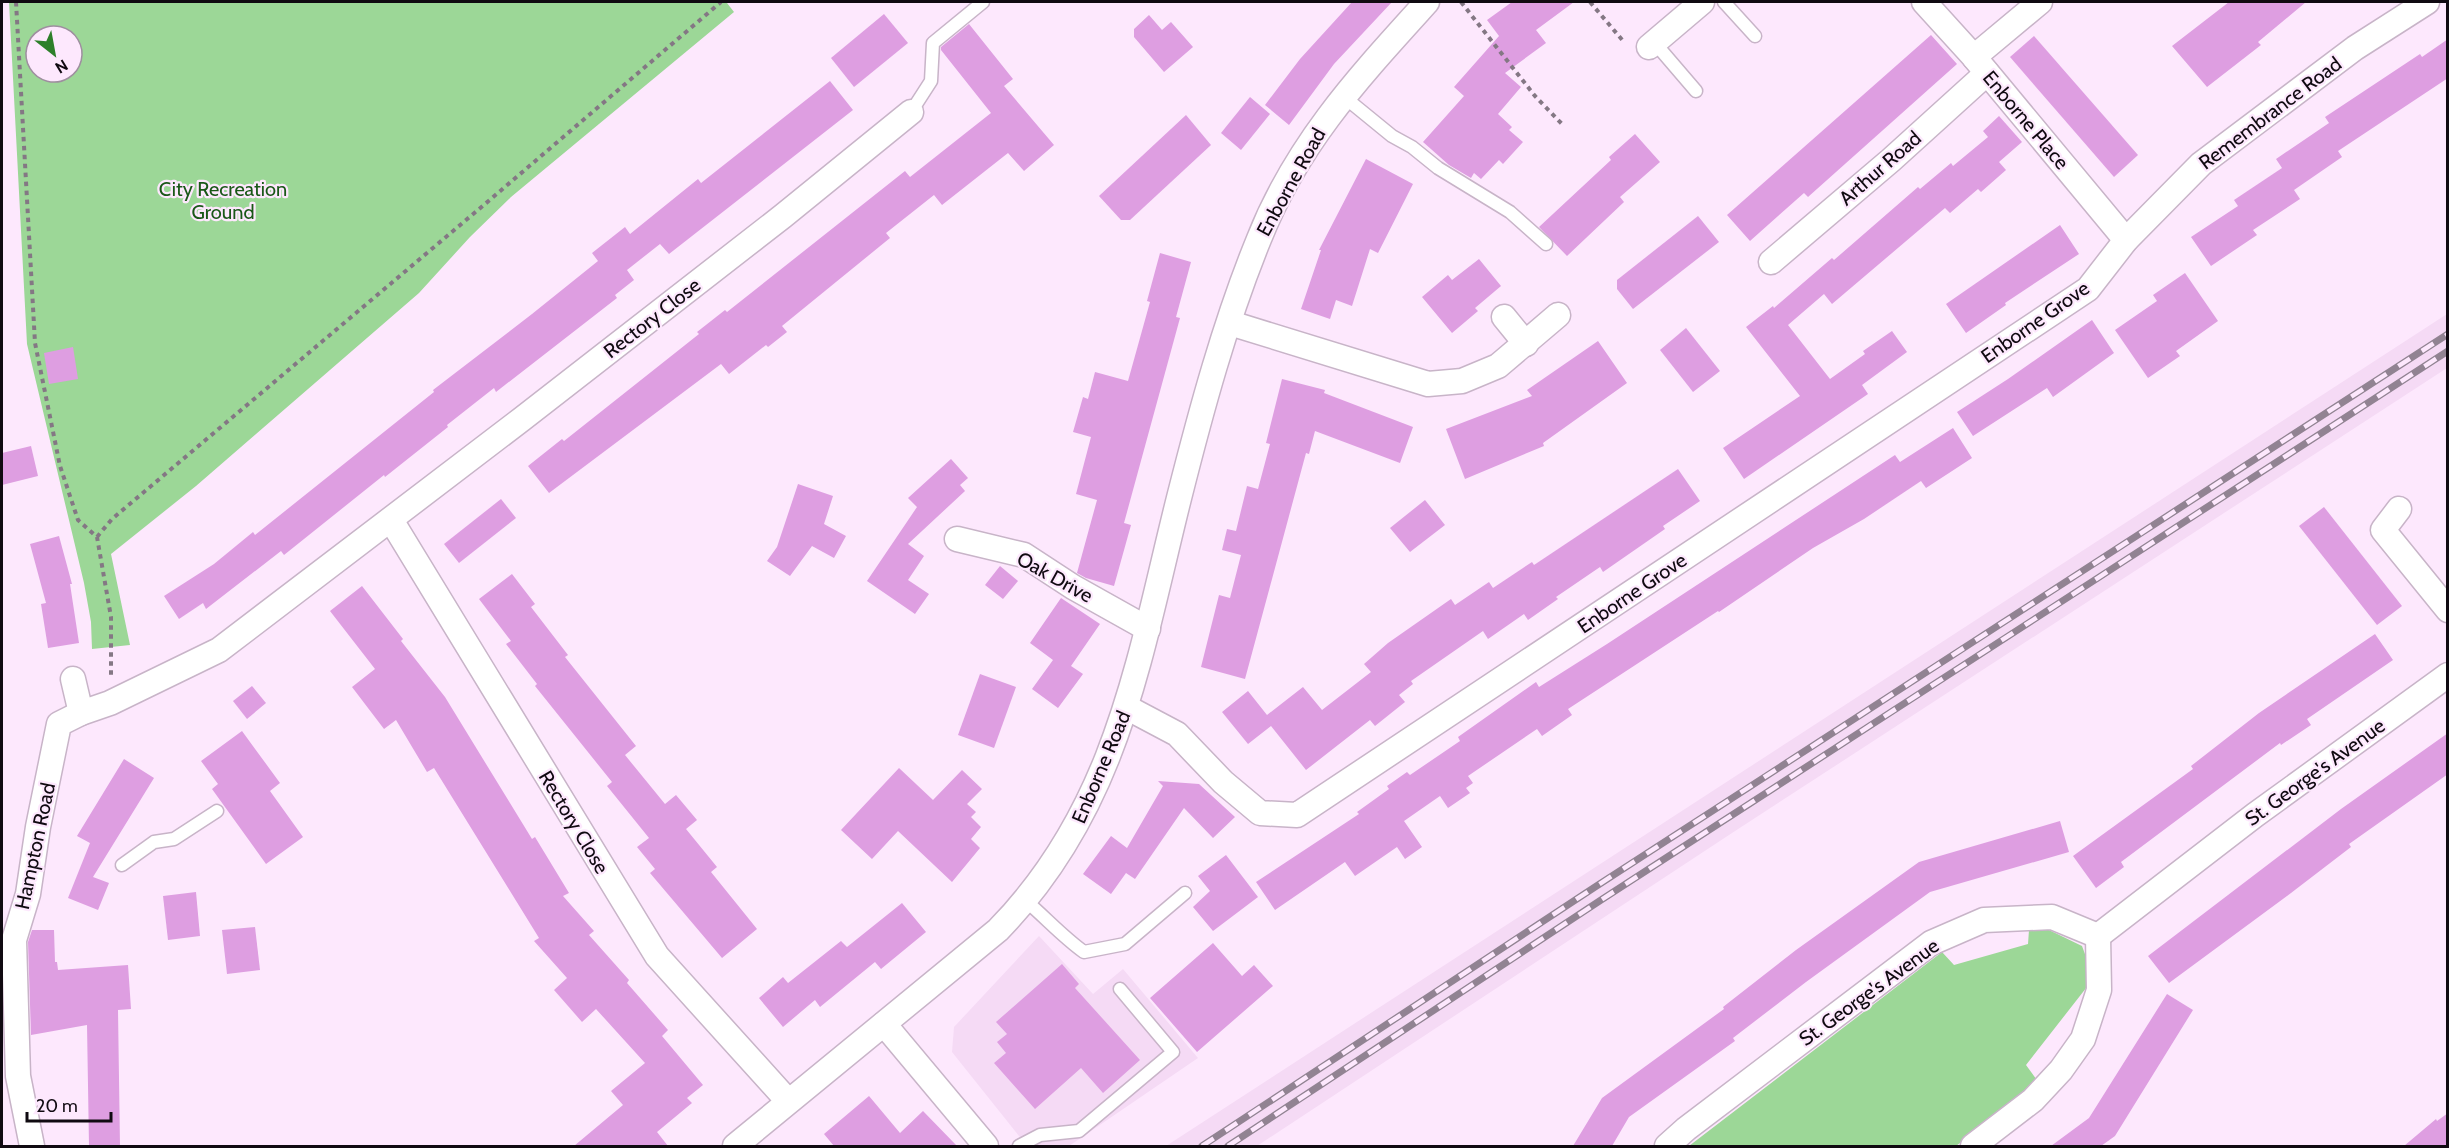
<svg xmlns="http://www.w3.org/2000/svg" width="2449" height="1148" viewBox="0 0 2449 1148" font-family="Cabin,sans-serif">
<rect width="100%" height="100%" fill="#fde8fd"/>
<g fill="#f5daf5">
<path d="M2447,314V368L1732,833L1257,1146H1166Z"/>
<path d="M1039,936L1093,994L1123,969L1198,1058L1069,1146H1027L952,1052L954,1027Z"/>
</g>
<g fill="#9cd797" fill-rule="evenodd">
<path d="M9,2H728L727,3L734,12L511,197L470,237L419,293L196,486L111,554L130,645L92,649L91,622L84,583L27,344ZM36,36H72V72H36Z"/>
<path d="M2029,930H2049L2082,946L2089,965L2090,983L2026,1065L2039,1083L1956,1146H1689L1942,952L1954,965L2028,944Z"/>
</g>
<g fill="#de9ee1">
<path d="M1352,2H1392L1334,64L1289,125L1265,105L1300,59Z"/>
<path d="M1512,2H1574L1536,30L1546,43L1505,73L1521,87L1498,114L1512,127L1509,130L1523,142L1503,164L1499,160L1481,179L1474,173L1471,178L1449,165L1423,142L1464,96L1454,87L1499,36L1487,20Z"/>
<path d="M2229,2H2306L2258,42L2261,45L2207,87L2172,46Z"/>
<path d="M884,14L908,43L854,87L831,58Z"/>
<path d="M1149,15L1162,30L1171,22L1193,47L1164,72L1134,37V29Z"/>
<path d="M969,24L1013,79L1004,86L1054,145L1024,171L1008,153L942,205L934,195L886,233L890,238L782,326L787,332L768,347L766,345L729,374L721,364L549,493L528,466L562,439L564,441L699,334L697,332L725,310L727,312L905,171L910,177L991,113L941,50V47Z"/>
<path d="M1931,35L1957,64L1808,197L1804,193L1750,241L1727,215Z"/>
<path d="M2034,36L2138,155L2114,177L2010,57Z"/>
<path d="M2448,39V78L2338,151L2342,157L2294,190L2300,199L2253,230L2257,235L2211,266L2191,237L2238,206L2234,200L2282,168L2276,159L2329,123L2325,117L2420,54L2422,57Z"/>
<path d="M830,81L853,110L669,254L660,244L627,270L634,280L615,295L617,298L496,392L494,388L447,425L448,427L385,477L384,475L284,555L281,551L206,609L203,603L179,619L164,596L214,564L253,532L255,535L434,392L433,390L532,314L598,261L592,253L625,227L630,234L698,179L701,183Z"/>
<path d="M1250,97L1270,114L1241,150L1221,133Z"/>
<path d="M1186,115L1211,145L1130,220H1121L1099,196Z"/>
<path d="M1999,116L2022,142L1999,162L2006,170L1981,192L1978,189L1950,213L1945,208L1832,304L1824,294L1788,325L1830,379L1865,354L1863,351L1892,331L1907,352L1862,385L1868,394L1744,479L1723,448L1800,396L1746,327L1773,306L1774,308L1832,258L1834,260L1918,187L1920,189L1951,163L1953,166L1988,137L1983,131Z"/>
<path d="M1635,134L1660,162L1620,197L1624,202L1567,256L1539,227L1611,160L1609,157Z"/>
<path d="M1366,159L1413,184L1378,253L1370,249L1352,306L1336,300L1330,319L1301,309L1321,250H1319Z"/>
<path d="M1698,216L1719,242L1633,309L1617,289V280Z"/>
<path d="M2060,225L2079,254L2005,303L2006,305L1966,333L1946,304Z"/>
<path d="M1160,253L1191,262L1176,317L1180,318L1124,523L1131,525L1114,586L1086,578L1077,573L1097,500L1076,494L1091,437L1073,432L1083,397L1088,399L1095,372L1128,381L1150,302L1147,301Z"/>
<path d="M1479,259L1501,286L1475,308L1478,311L1452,333L1422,297L1448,275L1452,280Z"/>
<path d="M2185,273L2218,321L2176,351L2180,356L2148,378L2115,330L2157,301L2153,295Z"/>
<path d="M2092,320L2114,353L2053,397L2047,388L1973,436L1957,412L2008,379Z"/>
<path d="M1686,328L1720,371L1693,392L1660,350Z"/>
<path d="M1598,341L1627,383L1543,443L1544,446L1465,479L1446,429L1532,396L1527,390Z"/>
<path d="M73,347L78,379L49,384L44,353Z"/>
<path d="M1282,379L1325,390L1324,393L1413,427L1400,463L1315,431L1309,454L1306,453L1245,679L1201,667L1219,595L1230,598L1241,555L1222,550L1227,529L1236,531L1247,486L1258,489L1270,444L1266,443Z"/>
<path d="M1953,428L1972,458L1926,488L1921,481L1864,519L1813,548L1719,612L1718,611L1568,709L1572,715L1542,736L1537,729L1468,776L1473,783L1466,788L1470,793L1448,808L1440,796L1404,821L1422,847L1405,859L1397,847L1355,876L1345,862L1275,910L1256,882L1359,814L1357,812L1389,789L1387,786L1407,772L1410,775L1460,741L1458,737L1536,682L1539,687L1607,644L1895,455L1900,462Z"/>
<path d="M31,446L38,476L2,485V453Z"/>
<path d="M951,459L968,478L960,485L965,491L908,544L924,556L908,580L929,594L915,614L867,581L917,507L908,498Z"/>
<path d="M1678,469L1700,501L1663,526L1665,529L1603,572L1600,567L1556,597L1558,599L1528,620L1524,614L1488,639L1483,631L1411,681L1413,684L1399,695L1405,702L1375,726L1370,720L1306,770L1271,726L1248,744L1222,712L1248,691L1267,715L1303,687L1322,710L1371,672L1364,664L1388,643L1451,599L1455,605L1489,582L1493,588L1532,562L1534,565Z"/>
<path d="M798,484L833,496L824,524L846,536L834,558L812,546L790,576L767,561L777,547Z"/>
<path d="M501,499L516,518L459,563L444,544Z"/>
<path d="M1425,500L1445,525L1410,552L1390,528Z"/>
<path d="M2324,507L2402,606L2377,625L2299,526Z"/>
<path d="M59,536L72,584H70L79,643L48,648L41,604L46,603L30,544Z"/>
<path d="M1000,566L1018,581L1003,599L985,585Z"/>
<path d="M512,574L535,604L531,607L568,655L565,657L636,746L625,755L665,804L676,795L697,820L686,829L717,867L711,872L757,929L722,958L650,873L655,869L637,847L649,838L607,786L612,782L535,686L537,684L506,644L511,641L479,599Z"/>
<path d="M362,586L403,639L401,641L445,697L532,839L535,837L569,893L563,896L594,931L589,935L629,980L627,983L668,1030L662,1036L703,1085L687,1098L692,1103L657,1132L668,1146H574L623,1105L611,1091L645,1063L596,1009L582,1022L554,990L567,978L534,941L539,938L434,768L427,772L396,720L384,729L352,687L375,669L330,611Z"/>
<path d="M1061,598L1100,624L1071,666L1083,674L1058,708L1032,689L1053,660L1030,643Z"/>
<path d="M2375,634L2393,660L2307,719L2311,725L2281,745L2280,743L2121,862L2124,867L2096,888L2073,856L2193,769L2191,766L2259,713Z"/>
<path d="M980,674L1016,687L994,748L958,735Z"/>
<path d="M252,686L266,703L247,719L233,701Z"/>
<path d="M242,731L280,783L270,791L303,837L266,864L212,789L218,784L201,761Z"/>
<path d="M2448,733V774L2349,844L2351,847L2291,893L2169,983L2148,956L2341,809Z"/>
<path d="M124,759L154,778L93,877L109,883L98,910L68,898L90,843L77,836Z"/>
<path d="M899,768L933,800L962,770L982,789L967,804L976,812L971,817L981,827L971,839L980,848L952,882L898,831L872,859L841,830Z"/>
<path d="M1158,781L1199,784L1235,817L1213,838L1184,808L1135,879L1126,873L1111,894L1083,874L1111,836L1127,848L1163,786Z"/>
<path d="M2060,821L2069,852L1930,892L1806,982L1733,1038L1735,1041L1629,1117L1612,1146H1573L1602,1098L1724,1009L1723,1007L1796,950L1919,862Z"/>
<path d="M1226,855L1258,897L1213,931L1193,907L1210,891L1198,876Z"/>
<path d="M196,892L200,936L168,940L163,896Z"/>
<path d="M902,903L926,932L881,969L875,962L820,1007L815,1000L783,1027L759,998L783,977L788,983L841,941L847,947Z"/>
<path d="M255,927L260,970L227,974L222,930Z"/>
<path d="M32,930H54L55,962H57L58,970L128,965L131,1009L118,1010L120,1146H89L87,1025L31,1035L28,942Z"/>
<path d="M1213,943L1242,976L1254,965L1273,986L1197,1052L1150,998Z"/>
<path d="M1062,964L1079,984L1075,988L1140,1060L1103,1093L1081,1068L1035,1109L994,1063L1006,1053L997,1042L1007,1034L996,1022Z"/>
<path d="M2167,994L2193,1010L2115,1136L2101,1146H2051L2089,1118Z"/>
<path d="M869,1096L900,1133L923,1111L957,1146H834L824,1134Z"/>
<path d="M2448,1113V1146H2404L2436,1119L2437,1121Z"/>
</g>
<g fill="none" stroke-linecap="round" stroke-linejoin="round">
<g stroke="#c8b4c8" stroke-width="15">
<g id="lane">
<path d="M1724,2L1755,36"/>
<path d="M1654,42L1696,91"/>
<path d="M1343,96L1392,136L1412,147L1438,168L1510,212L1546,244"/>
<path d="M911,112L931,81L933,43L983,2"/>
<path d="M122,865L154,842L174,839L217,811"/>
<path d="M1026,901C1046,918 1063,937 1084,952L1125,944L1185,893"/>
<path d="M1019,1146L1040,1135L1079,1131L1173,1052L1120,989"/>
</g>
</g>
<g stroke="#c8b4c8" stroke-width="27">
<g id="street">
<path d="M1924,2L1974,57L2126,240"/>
<path d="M1649,47L1702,2"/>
<path d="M1974,57L2040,2"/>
<path d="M1771,262L1891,160L1987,73"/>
<path d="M1504,317L1526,344"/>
<path d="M1230,323L1428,384L1462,381L1498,366L1558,315"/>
<path d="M2399,509L2383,530L2448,610"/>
<path d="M391,520L657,956L788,1101"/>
<path d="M957,539L1024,555L1073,587L1148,629"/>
<path d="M73,679L81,713"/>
<path d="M1126,707L1177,734L1223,782L1260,813L1297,815L2088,289L2126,240L2201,164L2355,48L2427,2"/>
<path d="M2098,936L2255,815L2448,675"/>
<path d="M884,1024L986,1146"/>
<path d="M32,1146L18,1076L14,940L28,894L38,827L59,724L81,713L110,703L219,650L522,419L783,216L911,112"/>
<path d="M735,1146L998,930C1118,807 1139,657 1179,498C1201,411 1225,322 1259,239C1297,143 1360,76 1427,2"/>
<path d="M1667,1146L1686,1129L1931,943L1984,920L2052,917L2098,936"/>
<path d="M1973,1146L2033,1100L2061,1070L2083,1039L2099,990L2098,936"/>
</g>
</g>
<g stroke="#847784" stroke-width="4" stroke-dasharray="4.5 4.5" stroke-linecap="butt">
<path d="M16,2L35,343L60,466L78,520L97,537L111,617V676"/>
<path d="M1461,2L1535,96L1562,124"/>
<path d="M1590,2L1624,42"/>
<path d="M97,537L112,519L485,204L721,2"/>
</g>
<use href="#lane" stroke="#fff" stroke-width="12"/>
<use href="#street" stroke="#fff" stroke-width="24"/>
<g stroke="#918392" stroke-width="7">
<g id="rail">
<path d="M1202,1146L1595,887L2448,334"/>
<path d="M1228,1146L1601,900L2448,351"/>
</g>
</g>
<use href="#rail" stroke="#fde8fd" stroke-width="4.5" stroke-dasharray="14" stroke-linecap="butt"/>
</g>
<g text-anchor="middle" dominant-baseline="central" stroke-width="4.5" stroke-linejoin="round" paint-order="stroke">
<g font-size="20" fill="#100a11" stroke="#fde8fd">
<text transform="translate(2270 113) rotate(-37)">Remembrance Road</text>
<text transform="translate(2026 120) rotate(50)">Enborne Place</text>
<text transform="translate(1880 168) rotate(-41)">Arthur Road</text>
<text transform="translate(1291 182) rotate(-61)">Enborne Road</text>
<text transform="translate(652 318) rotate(-38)">Rectory Close</text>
<text transform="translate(2035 322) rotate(-35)">Enborne Grove</text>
<text transform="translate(1055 577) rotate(29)">Oak Drive</text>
<text transform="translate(1632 593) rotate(-34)">Enborne Grove</text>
<text transform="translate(1101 767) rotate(-67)">Enborne Road</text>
<text transform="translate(2315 772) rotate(-36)">St. George's Avenue</text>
<text transform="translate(574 822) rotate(59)">Rectory Close</text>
<text transform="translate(35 846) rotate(-78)">Hampton Road</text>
<text transform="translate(1869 992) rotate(-36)">St. George's Avenue</text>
</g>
<g font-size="20" fill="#195817" stroke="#fde8fd">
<text x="223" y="189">City Recreation<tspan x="223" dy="23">Ground</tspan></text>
</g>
</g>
<rect width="2449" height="1148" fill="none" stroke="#100a11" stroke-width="6"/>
<g transform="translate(54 54) rotate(149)"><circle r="28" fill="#fde8fd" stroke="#9e8f9f" stroke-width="1.5"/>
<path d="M0-4.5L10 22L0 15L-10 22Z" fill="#2d7f2a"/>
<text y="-9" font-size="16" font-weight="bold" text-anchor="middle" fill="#100a11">N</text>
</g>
<path d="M27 1112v9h84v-9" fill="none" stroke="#100a11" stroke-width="3"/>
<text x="36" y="1112" font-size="18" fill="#100a11" stroke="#fde8fd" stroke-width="4.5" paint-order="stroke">20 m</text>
</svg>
